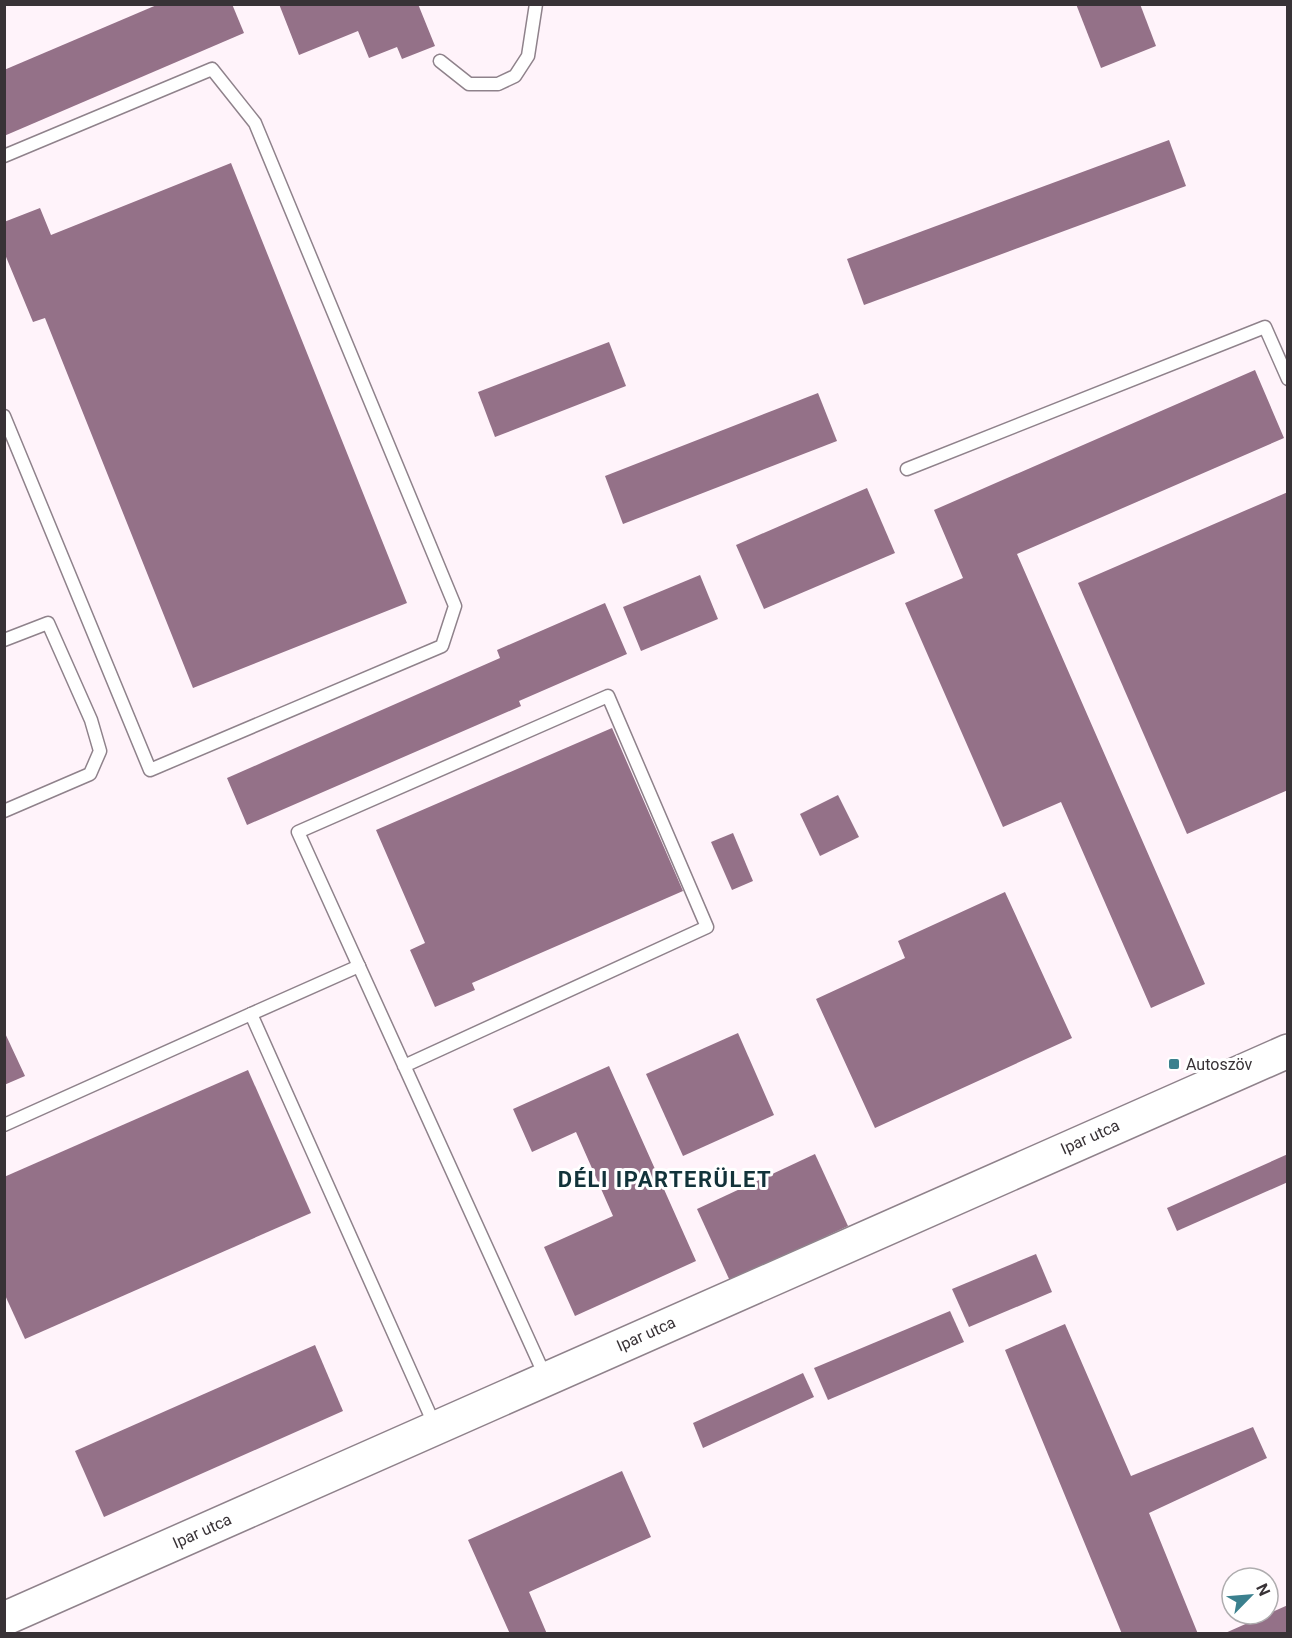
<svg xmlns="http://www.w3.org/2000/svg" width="1292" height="1638" viewBox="0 0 1292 1638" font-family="Roboto,sans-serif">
<rect width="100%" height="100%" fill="#fff3fa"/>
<g fill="#947188">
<path d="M159,4H232L244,33L4,136V70Z"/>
<path d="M279,4H418L435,46L402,59L397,47L369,58L358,31L299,55Z"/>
<path d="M1076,4H1140L1156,46L1101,68Z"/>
<path d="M1169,140L1186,186L864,305L847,259Z"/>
<path d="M231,163L407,603L193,688L45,318L33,322L4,252V222L40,208L51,235Z"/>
<path d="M609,342L626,386L495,437L478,392Z"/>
<path d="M1255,370L1284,438L1017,554L1205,984L1151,1008L1061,802L1003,827L905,603L963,578L934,510Z"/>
<path d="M818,393L837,441L623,524L605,476Z"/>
<path d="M867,488L895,553L764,609L736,545Z"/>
<path d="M1288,492V790L1187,834L1078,583Z"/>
<path d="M700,575L718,619L641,651L623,607Z"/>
<path d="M605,603L627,654L519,701L521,706L247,825L227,778L500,658L497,650Z"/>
<path d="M612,728L683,891L472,983L475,990L435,1007L410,950L425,943L376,830Z"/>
<path d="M838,795L859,837L820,856L800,814Z"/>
<path d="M733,833L753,881L732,890L711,842Z"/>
<path d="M1005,892L1072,1038L875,1128L816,999L905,958L898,941Z"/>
<path d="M4,1031L25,1076L4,1085Z"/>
<path d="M738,1033L774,1115L683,1156L646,1074Z"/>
<path d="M609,1066L696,1261L575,1316L544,1247L613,1216L576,1132L532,1152L513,1109Z"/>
<path d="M248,1070L311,1213L25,1339L4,1293V1177Z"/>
<path d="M815,1154L848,1226L730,1281L697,1209Z"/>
<path d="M1288,1154V1182L1177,1231L1167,1208Z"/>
<path d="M1036,1254L1052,1292L969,1327L952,1289Z"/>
<path d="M950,1311L964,1342L828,1400L814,1368Z"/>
<path d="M1065,1324L1131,1476L1253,1427L1267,1458L1149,1513L1198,1634H1122L1005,1350Z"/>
<path d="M315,1345L343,1411L104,1517L75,1451Z"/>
<path d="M803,1373L814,1397L703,1448L693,1423Z"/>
<path d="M622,1471L651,1537L529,1592L547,1634H510L468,1540Z"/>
<path d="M1288,1605V1634H1223L1268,1614Z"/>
</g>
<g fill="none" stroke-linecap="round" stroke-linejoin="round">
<g stroke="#8f828b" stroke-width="15">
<g id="lane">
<path d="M440,61L469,84H498L515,76L528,56L536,4"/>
<path d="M4,156L212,69L255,123L455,606L442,646L150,770L4,416"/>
<path d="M907,469L1265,327L1288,379"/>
<path d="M4,640L48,623L91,720L100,751L90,774L4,811"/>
<path d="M251,1014L359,966"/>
<path d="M404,1066L707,927L608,696L298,832L546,1378"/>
<path d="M4,1125L251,1014L435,1426"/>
</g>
</g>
<g stroke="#8f828b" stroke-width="36">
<path id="secondary" d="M4,1619L1288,1051"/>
</g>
<use href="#lane" stroke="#fff" stroke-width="12"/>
<use href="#secondary" stroke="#fff" stroke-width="33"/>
</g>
<rect fill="#3b808e" stroke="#fff" stroke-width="2" x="1168" y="1058" width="12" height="12" rx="3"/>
<g text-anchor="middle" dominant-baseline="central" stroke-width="6" stroke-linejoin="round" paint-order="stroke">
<g font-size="16" fill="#383236" stroke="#fff" text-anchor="start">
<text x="1186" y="1064">Autoszöv</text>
</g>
<g font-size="16" fill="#383236" stroke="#fff">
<text transform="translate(1090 1137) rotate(-24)">Ipar utca</text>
<text transform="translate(646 1334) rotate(-24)">Ipar utca</text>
<text transform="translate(202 1531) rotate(-24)">Ipar utca</text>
</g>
<g font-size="22" font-weight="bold" letter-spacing="1.5" fill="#12333a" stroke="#fff">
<text x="665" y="1179">DÉLI IPARTERÜLET</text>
</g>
</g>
<rect width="1292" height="1638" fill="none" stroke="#383236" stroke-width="12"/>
<g transform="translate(1250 1596) rotate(65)"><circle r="28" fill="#ffffff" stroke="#afadaf" stroke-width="1.5"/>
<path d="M0-4.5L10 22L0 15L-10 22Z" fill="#3b808e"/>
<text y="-9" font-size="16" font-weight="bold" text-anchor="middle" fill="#383236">N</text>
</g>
</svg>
